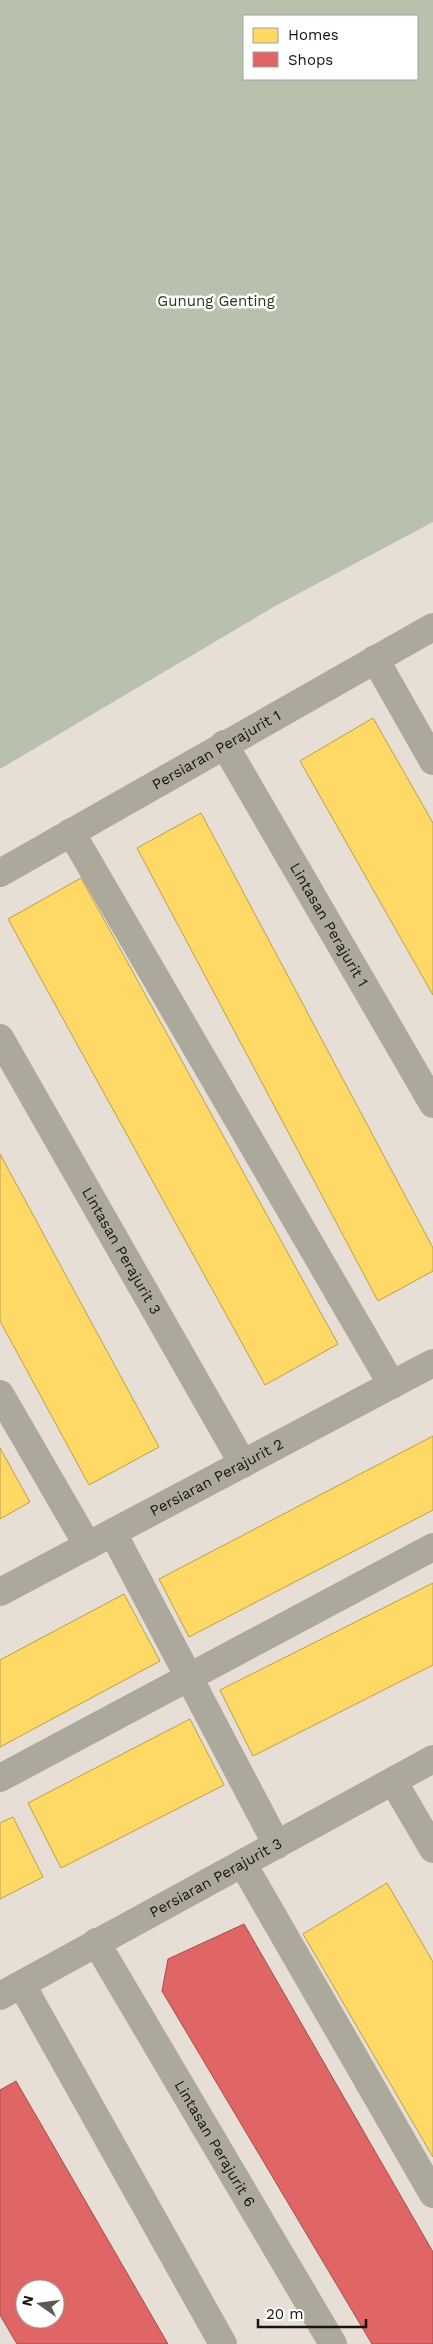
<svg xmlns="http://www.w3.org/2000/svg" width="433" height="2344" viewBox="0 0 433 2344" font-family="'Work Sans',sans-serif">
<rect width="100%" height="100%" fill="#e7dfd5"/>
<path fill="#b7c1ad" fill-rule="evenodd" d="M0,0H433V522L277,605L0,769ZM244,16H417V79H244Z"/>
<g fill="#ffd966" stroke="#ba9e4b">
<path d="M373,718L433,823V995L300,761Z"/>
<path d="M201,813L433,1248V1271L378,1301L137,848Z"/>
<path d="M81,878L338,1344L265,1385L8,919Z"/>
<path d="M0,1154L159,1447L89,1485L0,1321Z"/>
<path d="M433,1436V1510L189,1637L159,1579Z"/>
<path d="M0,1448L30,1502L0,1519Z"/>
<path d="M433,1583V1665L253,1756L220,1690Z"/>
<path d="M124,1594L160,1661L0,1747V1660Z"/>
<path d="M190,1719L224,1785L61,1868L28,1803Z"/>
<path d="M13,1817L43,1877L0,1899V1823Z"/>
<path d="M387,1883L433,1962V2157L303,1934Z"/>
</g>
<g fill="#e06666" stroke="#a44d4b" fill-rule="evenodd">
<path d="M244,1924L433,2252V2344H372L162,1991L168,1959Z"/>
<path d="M16,2081L168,2344H17L0,2315V2090ZM25,2289H55V2319H25Z"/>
</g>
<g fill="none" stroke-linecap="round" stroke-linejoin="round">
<g stroke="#aca89c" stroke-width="28">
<path d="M375,659L433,761"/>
<path id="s1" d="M224,744L433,1104"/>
<path d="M71,832L392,1385"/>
<path id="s2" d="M0,873L433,627"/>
<path id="s3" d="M0,1038L243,1464"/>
<path d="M0,1394L88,1546"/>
<path d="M113,1533L277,1845"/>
<path id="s4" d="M0,1592L433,1363"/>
<path d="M0,1778L433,1547"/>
<path d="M393,1781L433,1849"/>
<path d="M243,1864L433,2194"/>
<path id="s5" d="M96,1942L333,2344"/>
<path d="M22,1985L223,2344"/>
<path id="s6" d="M0,1996L433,1759"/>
</g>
</g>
<g text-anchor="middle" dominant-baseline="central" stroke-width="5" stroke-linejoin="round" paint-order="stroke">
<g font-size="15" fill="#1c4118" stroke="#fff">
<text x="216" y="301">Gunung Genting</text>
</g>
<g font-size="15" fill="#18130c" stroke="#fff">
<text stroke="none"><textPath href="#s2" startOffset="249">Persiaran Perajurit 1</textPath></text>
<text stroke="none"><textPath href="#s1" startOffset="209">Lintasan Perajurit 1</textPath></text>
<text stroke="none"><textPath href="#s3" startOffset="245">Lintasan Perajurit 3</textPath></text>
<text stroke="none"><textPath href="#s4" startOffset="245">Persiaran Perajurit 2</textPath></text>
<text stroke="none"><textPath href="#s6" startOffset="246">Persiaran Perajurit 3</textPath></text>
<text stroke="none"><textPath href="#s5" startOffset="234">Lintasan Perajurit 6</textPath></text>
</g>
</g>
<rect x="243" y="15" width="175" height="65" fill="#ffffff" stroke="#a3a19e"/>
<rect x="253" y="28" width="25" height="15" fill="#ffd966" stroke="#a3a19e"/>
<text x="288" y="40" font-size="15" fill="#18130c">Homes</text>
<rect x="253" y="52" width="25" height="15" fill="#e06666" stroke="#a3a19e"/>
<text x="288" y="65" font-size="15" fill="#18130c">Shops</text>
<g transform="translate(40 2304) rotate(284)"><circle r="24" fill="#ffffff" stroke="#a3a19e"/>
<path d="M0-4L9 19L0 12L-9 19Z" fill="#605a52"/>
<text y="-8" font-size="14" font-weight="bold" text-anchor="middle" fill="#18130c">N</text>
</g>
<path d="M258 2319v8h108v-8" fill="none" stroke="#18130c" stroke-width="2.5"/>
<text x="266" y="2319" font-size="15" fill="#18130c" stroke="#ffffff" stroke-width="4" paint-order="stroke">20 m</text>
</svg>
